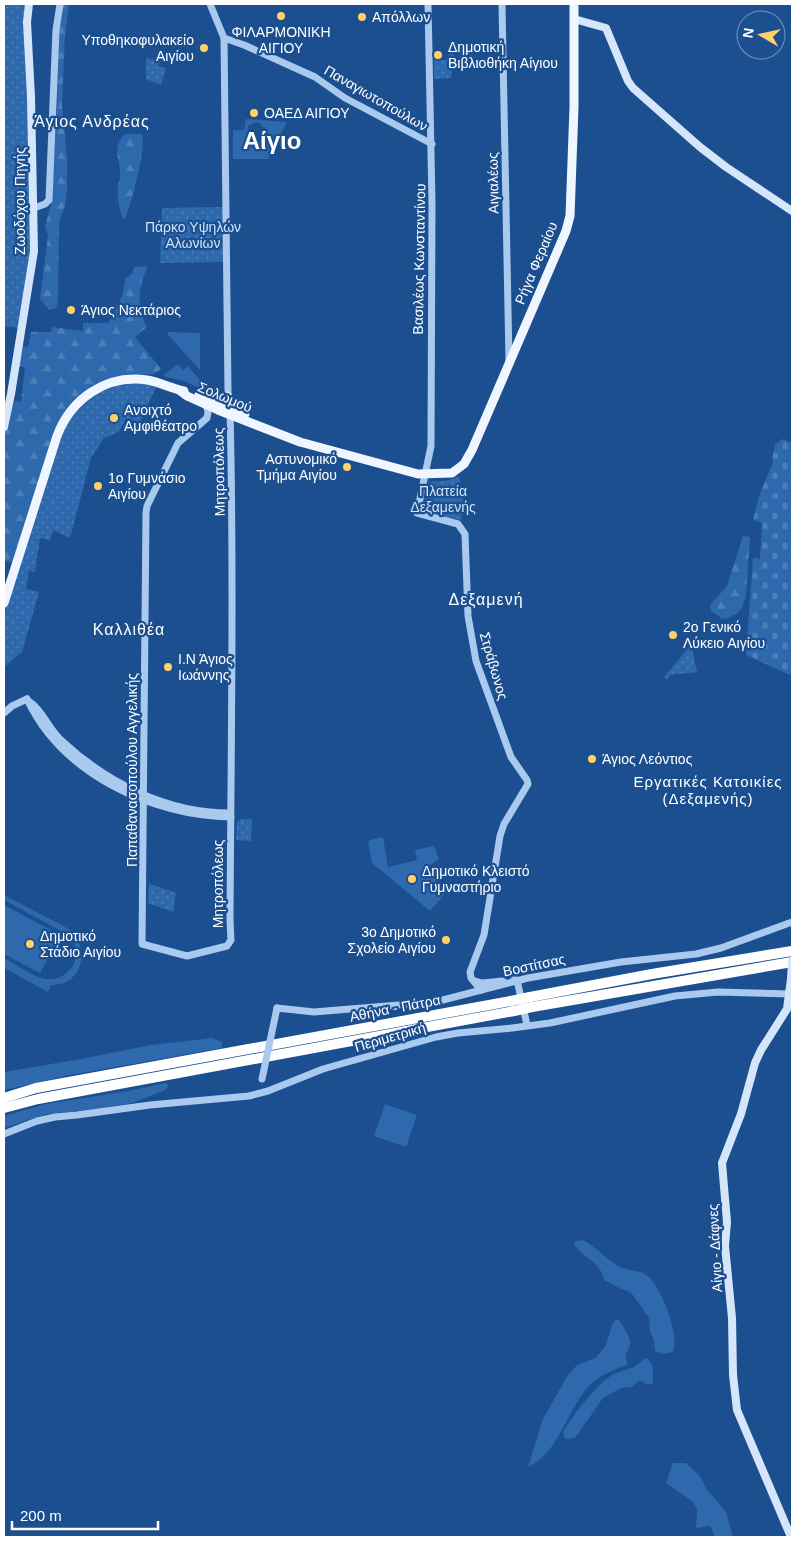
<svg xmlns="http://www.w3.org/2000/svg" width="796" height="1541" viewBox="0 0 796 1541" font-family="Helvetica,sans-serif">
<defs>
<pattern id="forest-firs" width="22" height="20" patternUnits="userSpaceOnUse" patternTransform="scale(1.25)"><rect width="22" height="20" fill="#2e69ad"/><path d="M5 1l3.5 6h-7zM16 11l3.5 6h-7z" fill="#4d80b9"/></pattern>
<pattern id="cemetery-stones" width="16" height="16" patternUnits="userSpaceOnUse" patternTransform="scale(1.25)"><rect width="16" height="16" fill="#2e69ad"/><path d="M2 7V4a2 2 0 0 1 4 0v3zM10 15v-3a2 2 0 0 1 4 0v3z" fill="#4d80b9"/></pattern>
<pattern id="park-dots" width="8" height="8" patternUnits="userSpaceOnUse" patternTransform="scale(1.25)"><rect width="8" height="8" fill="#2e69ad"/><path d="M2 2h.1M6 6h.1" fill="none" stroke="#4d80b9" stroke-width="1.8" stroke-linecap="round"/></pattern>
</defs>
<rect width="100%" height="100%" fill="#1b4f8f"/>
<g fill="#2e69ad" fill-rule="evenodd">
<path d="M246,119L287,122L268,159H233V130H244ZM258,122L261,124V127H265V132L266,133V138H265V144L261,142V147L260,149H254V147H251V144H249L247,133H249L248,126Z"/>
<path d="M168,332L200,333V370L167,334Z"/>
<path d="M178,364L183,370L188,366L200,380V388L184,381L163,376Z"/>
<path d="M383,837L388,867L417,860L415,850L434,846L439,859L428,867L444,895L430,911L372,863L368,842L370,840Z"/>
<path d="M4,895L69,929C91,948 83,986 51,985L48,992L4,968V958C15,964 33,977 45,979C69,983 87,954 69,936C63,931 55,928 48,924C33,916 19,908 4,900Z"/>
<path d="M4,905L60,935L40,973L4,954Z"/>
<path d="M212,1038L222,1042V1048L65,1076L4,1090V1072L86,1058L151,1045Z"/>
<path d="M166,1083L169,1086L165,1090L132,1103L98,1109L46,1114L4,1128V1116L46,1104L128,1091Z"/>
<path d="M385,1104L417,1115L406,1147L374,1136Z"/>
<path d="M583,1240C596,1247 607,1260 620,1267C629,1271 642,1270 649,1277C662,1290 680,1335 673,1352L664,1354L655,1351L654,1340L650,1332L649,1318L633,1295L628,1291L619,1288L604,1280C600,1260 584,1260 574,1244L575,1241Z"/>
<path d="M617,1319L619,1320C623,1326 629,1334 630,1342C630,1352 622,1353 628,1364C617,1369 602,1374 593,1382C567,1406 561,1452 528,1467L543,1419L568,1375L576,1366L595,1358L605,1347L613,1323Z"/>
<path d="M647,1358C655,1366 653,1373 653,1383L647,1385L643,1381H639L631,1387L621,1388L603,1398L575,1438L565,1439L563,1432C574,1414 592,1390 609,1377C616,1372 626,1370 634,1367C639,1364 641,1360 647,1358Z"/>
<path d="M673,1463H686L699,1475L708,1491L726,1512L733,1537H715L710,1526L696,1528L697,1508L692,1501L666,1483Z"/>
</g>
<g fill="url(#forest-firs)">
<path d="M63,4H69L65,35L62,105L67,158V191L65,206L60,219L59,228L58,301L56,308L49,310L40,299L48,236L45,227L52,200L57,105L58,30Z"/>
<path d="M125,134H142C147,145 131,208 124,220C120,212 116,195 118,186C118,183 120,181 120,178C122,163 110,148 125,134Z"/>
<path d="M148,266C138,287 136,306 147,327L135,337L161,369L154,374C131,375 122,373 101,383L12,563L4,561V427L11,394L14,401L21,402L25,367L18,366L21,346L28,347L31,332H51L52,327L83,331V323H107L110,321C117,307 124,296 125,279L132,274L134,267Z"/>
<path d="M743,536L750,537L746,596L742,608L736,614L726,619L721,618L711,611L710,605L727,586Z"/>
</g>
<path fill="url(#cemetery-stones)" d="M783,439L792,443V676L746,655L753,558L760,559L762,523L753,520L759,496L773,462L772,460L775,444Z"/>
<g fill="url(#park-dots)">
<path d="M4,4H26L24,28L27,72L32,243L18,328L4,326V232H5Z"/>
<path d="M449,54H454L451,78L434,79V60H448Z"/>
<path d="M146,58L160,61L158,66L166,68L161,85L146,79Z"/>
<path d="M225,207V262L160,263L162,208Z"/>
<path d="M121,382L157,385L139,424L126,418L119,432L104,438L91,458L70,538L53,530L50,540L40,538L35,572L29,571L26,589L39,592L22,652L4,667V615L61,434L70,418L91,396Z"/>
<path d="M458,477L460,481L459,489L466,490L461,520L422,513L428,482L445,481Z"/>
<path d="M691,645L697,672L670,675L667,679L664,677Z"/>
<path d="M240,819H252L251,841L236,840L237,822Z"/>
<path d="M149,884L176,893L173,912L148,903Z"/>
</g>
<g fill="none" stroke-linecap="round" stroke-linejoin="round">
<g stroke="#a9c9ee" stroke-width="7">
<path d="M428,4L432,203L431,446L417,513L458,524L465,534L468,616L476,661L511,757L527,780L528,784L504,824L500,836L484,935L470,972L471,978L481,990"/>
<path d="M502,4L509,361"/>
<path d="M224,38L244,45L315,77L345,98L432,144"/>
<path d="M34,208L45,204L49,200L56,30L60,4"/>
<path d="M206,404L208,412L207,418L178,443L147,506L146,513L142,944L187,956L227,946L231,940L230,920C231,749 234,578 230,408L228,392L224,38L210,4"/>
<path d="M27,699C62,774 152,816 231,817"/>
<path d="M27,700C42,709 48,728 61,740C107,783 167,813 230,813"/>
<path d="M4,713L12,706L27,699"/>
<path d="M514,980H517L527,1025"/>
<path d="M475,981L482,983L503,981"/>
<path d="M277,1008L314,1012L435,1002L528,978L621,962L696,954L721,948L792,922"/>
<path d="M4,1134L37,1121L55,1117L77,1115L150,1105L249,1096L268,1091L323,1069L436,1037L458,1033L512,1028L550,1023L675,996L718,992L792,994"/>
</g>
<g stroke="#d6e6fa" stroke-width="8">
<path d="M574,19L606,28L628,81L633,88L700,147L726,167L792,211"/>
<path d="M4,427L11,394L34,251L31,97L27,22L29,4"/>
<path d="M791,979L787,1009L761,1050L755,1063L741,1114L722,1163L727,1222L725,1246L732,1318L733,1375L737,1410L791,1537"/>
</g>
<g stroke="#f0f6ff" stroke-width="9">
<path d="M179,390L187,396L218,410L300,442L418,474L452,473L464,464L472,450L566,231L570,216L574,107V4"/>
<path d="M199,395L245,414"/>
<path d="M214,401L227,396"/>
<path d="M4,603L57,436C71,399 106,374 147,380C160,382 172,389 184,391"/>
</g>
<g stroke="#fff" stroke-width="10">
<path d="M530,997L652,974L792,951"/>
<path d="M532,1007L792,962"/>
<path d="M4,1098L36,1088L511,1001"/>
<path d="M4,1108L38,1099L514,1011"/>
</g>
<path stroke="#a9c9ee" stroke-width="7" d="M262,1079L277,1008"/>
<path stroke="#d6e6fa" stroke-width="8" d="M791,979L792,961"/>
<g stroke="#fff" stroke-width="10">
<path d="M511,1001L530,997"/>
<path d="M514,1011L532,1007"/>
</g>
</g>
<g fill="#ffd166" stroke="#1b4f8f" stroke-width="2">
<circle cx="281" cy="16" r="5"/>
<circle cx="362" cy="17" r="5"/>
<circle cx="204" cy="48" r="5"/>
<circle cx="438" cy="55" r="5"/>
<circle cx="254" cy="113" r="5"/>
<circle cx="71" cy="310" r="5"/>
<circle cx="114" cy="418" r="5"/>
<circle cx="347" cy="467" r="5"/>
<circle cx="98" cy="486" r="5"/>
<circle cx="673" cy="635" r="5"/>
<circle cx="168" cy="667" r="5"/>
<circle cx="592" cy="759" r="5"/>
<circle cx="412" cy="879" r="5"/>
<circle cx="446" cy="940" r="5"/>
<circle cx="30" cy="944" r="5"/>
</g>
<g text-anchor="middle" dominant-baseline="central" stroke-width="4.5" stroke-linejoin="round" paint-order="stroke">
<g font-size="14" fill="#fff" stroke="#1b4f8f" text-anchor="start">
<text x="372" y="17">Απόλλων</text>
<text x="281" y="32" text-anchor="middle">ΦΙΛΑΡΜΟΝΙΚΗ<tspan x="281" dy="16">ΑΙΓΙΟΥ</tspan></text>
<text x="194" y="40" text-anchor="end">Υποθηκοφυλακείο<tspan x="194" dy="16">Αιγίου</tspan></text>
<text x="448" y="47">Δημοτική<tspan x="448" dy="16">Βιβλιοθήκη Αίγιου</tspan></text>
<text x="264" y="113">ΟΑΕΔ ΑΙΓΙΟΥ</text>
<text x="81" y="310">Άγιος Νεκτάριος</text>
<text x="124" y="410">Aνοιχτό<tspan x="124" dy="16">Aμφιθέατρο</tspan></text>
<text x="337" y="459" text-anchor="end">Αστυνομικό<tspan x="337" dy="16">Τμήμα Αιγίου</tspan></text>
<text x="108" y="478">1ο Γυμνάσιο<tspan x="108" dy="16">Αιγίου</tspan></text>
<text x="683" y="627">2ο Γενικό<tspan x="683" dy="16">Λύκειο Αιγίου</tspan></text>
<text x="178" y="659">Ι.Ν Άγιος<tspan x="178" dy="16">Ιωάννης</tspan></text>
<text x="602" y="759">Άγιος Λεόντιος</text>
<text x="422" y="871">Δημοτικό Κλειστό<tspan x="422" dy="16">Γυμναστήριο</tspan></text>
<text x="436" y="932" text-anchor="end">3ο Δημοτικό<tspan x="436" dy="16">Σχολείο Αιγίου</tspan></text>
<text x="40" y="936">Δημοτικό<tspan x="40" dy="16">Στάδιο Αιγίου</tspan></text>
</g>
<g font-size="14" fill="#fff" stroke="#1b4f8f">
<text transform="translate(376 98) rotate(30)">Παναγιωτοπούλων</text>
<text transform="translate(493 183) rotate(-91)">Αιγιαλέως</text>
<text transform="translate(20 201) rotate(-90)">Ζωοδόχου Πηγής</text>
<text transform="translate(419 259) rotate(-89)">Βασιλέως Κωνσταντίνου</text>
<text transform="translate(536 263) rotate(-67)">Ρήγα Φεραίου</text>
<text transform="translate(225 397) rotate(23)">Σολωμού</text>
<text transform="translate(219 472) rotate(-91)">Μητροπόλεως</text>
<text transform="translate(494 666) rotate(74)">Στράβωνος</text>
<text transform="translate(132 770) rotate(-90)">Παπαθανασοπούλου Αγγελικής</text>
<text transform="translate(218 884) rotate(-90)">Μητροπόλεως</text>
<text transform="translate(534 965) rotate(-12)">Βοστίτσας</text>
<text transform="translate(395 1008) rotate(-11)">Αθήνα - Πάτρα</text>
<text transform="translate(390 1037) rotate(-16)">Περιμετρική</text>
<text transform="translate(715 1248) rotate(-93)">Αίγιο - Δάφνες</text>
</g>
<g font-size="14" fill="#cfe3fa" stroke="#1b4f8f">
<text x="193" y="227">Πάρκο Υψηλών<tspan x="193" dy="16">Αλωνίων</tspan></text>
<text x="443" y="491">Πλατεία<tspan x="443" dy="16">Δεξαμενής</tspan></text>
</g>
<g font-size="15" letter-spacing="1" fill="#fff" stroke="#1b4f8f">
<text x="708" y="781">Εργατικές Κατοικίες<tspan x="708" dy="17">(Δεξαμενής)</tspan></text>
</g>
<g font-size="16" letter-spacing="1" fill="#fff" stroke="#1b4f8f">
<text x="92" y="121">Άγιος Ανδρέας</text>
<text x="486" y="599">Δεξαμενή</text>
<text x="129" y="629">Καλλιθέα</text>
</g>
<g font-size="24" font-weight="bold" fill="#fff" stroke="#1b4f8f">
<text x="272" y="140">Αίγιο</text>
</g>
</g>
<rect width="796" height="1541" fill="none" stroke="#ffffff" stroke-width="10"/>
<g transform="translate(761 35) rotate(279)"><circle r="24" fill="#1b4f8f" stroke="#7695bc"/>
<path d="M0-4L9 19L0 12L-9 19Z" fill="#ffd166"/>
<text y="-8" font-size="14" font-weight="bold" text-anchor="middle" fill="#ffffff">N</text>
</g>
<path d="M12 1521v8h146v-8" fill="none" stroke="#ffffff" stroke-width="2.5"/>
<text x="20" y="1521" font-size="15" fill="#ffffff" stroke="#1b4f8f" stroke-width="4" paint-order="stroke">200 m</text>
</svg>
